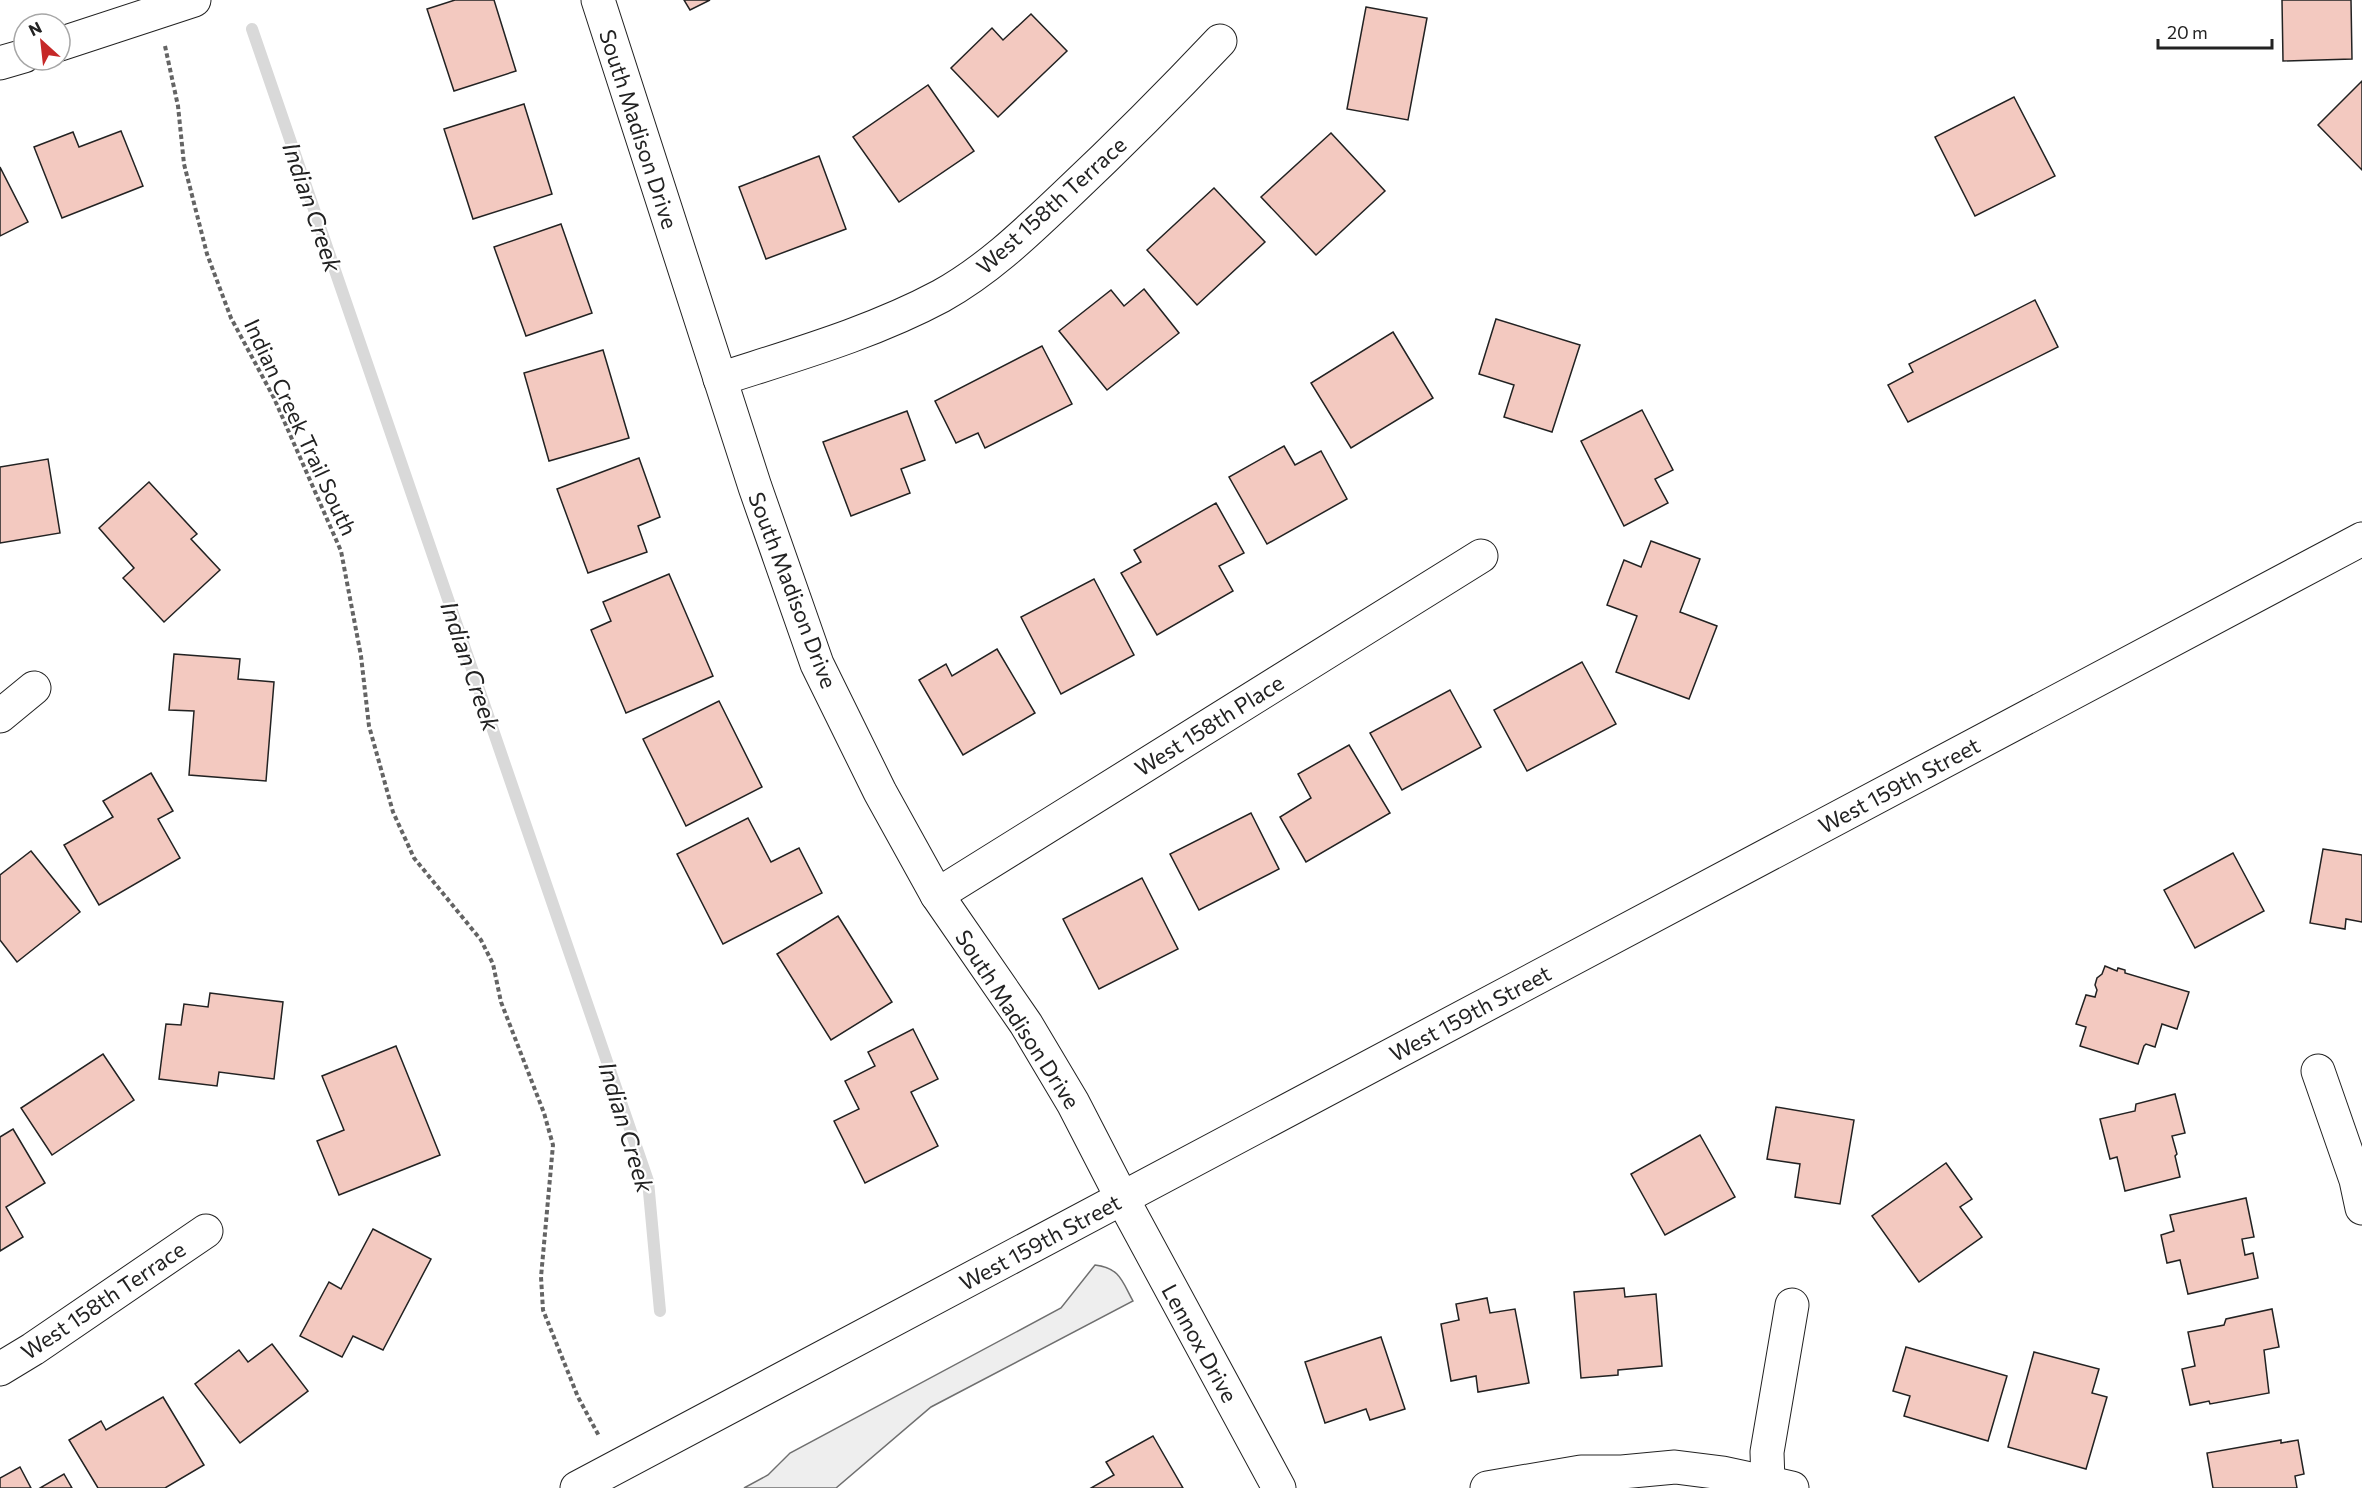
<svg xmlns="http://www.w3.org/2000/svg" width="2362" height="1488" viewBox="0 0 2362 1488" font-family="Commissioner,sans-serif">
<rect width="100%" height="100%" fill="#fff"/>
<path fill="#eee" stroke="#6f6f6f" stroke-width="1.5" d="M1095,1265C1120,1268 1122,1281 1133,1301L931,1407L836,1488H744L768,1475L790,1453L1061,1308Z"/>
<g fill="none" stroke-linecap="round" stroke-linejoin="round">
<path stroke="#d9d9d9" stroke-width="12" d="M252,29L648,1181L660,1311"/>
</g>
<g fill="#f3c9c0" stroke="#222" stroke-width="1.5">
<path d="M455,0H494L516,71L454,91L427,9Z"/>
<path d="M684,0H710L690,10Z"/>
<path d="M2282,0H2351L2352,59L2283,61Z"/>
<path d="M1366,7L1427,18L1408,120L1347,109Z"/>
<path d="M1031,14L1067,51L998,117L951,68L992,28L1003,40Z"/>
<path d="M2362,81V170L2318,125Z"/>
<path d="M928,85L974,151L899,202L853,137Z"/>
<path d="M2014,97L2055,176L1975,216L1935,137Z"/>
<path d="M524,104L552,194L473,219L444,129Z"/>
<path d="M121,131L143,186L62,218L34,147L73,132L79,147Z"/>
<path d="M1331,133L1385,191L1316,255L1261,197Z"/>
<path d="M819,156L846,229L766,259L739,187Z"/>
<path d="M0,167L28,222L0,236Z"/>
<path d="M1214,188L1265,242L1197,305L1147,250Z"/>
<path d="M561,224L592,313L526,336L494,247Z"/>
<path d="M1144,289L1179,333L1107,390L1059,331L1111,290L1124,306Z"/>
<path d="M2035,300L2058,347L1908,422L1888,385L1913,372L1909,364Z"/>
<path d="M1496,319L1580,345L1552,432L1504,417L1514,385L1479,374Z"/>
<path d="M1393,332L1433,398L1351,448L1311,383Z"/>
<path d="M1042,346L1072,404L985,448L978,433L956,443L935,401Z"/>
<path d="M603,350L629,438L549,461L524,373Z"/>
<path d="M1642,410L1673,470L1655,479L1668,503L1624,526L1581,441Z"/>
<path d="M907,411L925,460L901,469L910,493L851,516L823,442Z"/>
<path d="M1284,446L1295,465L1321,451L1347,499L1267,544L1229,477Z"/>
<path d="M639,458L660,517L638,526L647,552L588,573L557,489Z"/>
<path d="M48,459L60,533L0,543V467Z"/>
<path d="M149,482L197,534L191,539L220,570L164,622L123,578L134,568L99,528Z"/>
<path d="M1216,503L1244,553L1219,566L1233,591L1157,635L1121,573L1141,562L1134,550Z"/>
<path d="M1651,541L1700,559L1680,612L1717,626L1689,699L1616,672L1637,616L1607,605L1624,560L1641,567Z"/>
<path d="M669,574L713,676L626,713L591,630L611,621L603,602Z"/>
<path d="M1094,579L1134,655L1061,694L1021,617Z"/>
<path d="M997,649L1035,713L963,755L919,680L946,664L952,676Z"/>
<path d="M174,654L240,659L238,679L274,682L266,781L189,775L194,711L169,710Z"/>
<path d="M1582,662L1616,724L1527,771L1494,710Z"/>
<path d="M1450,690L1481,747L1402,790L1370,733Z"/>
<path d="M719,701L762,787L686,826L643,739Z"/>
<path d="M1349,745L1390,813L1306,862L1280,817L1311,798L1298,774Z"/>
<path d="M151,773L173,811L158,819L180,858L99,905L64,845L113,817L103,801Z"/>
<path d="M1251,813L1279,869L1199,910L1170,854Z"/>
<path d="M748,818L771,862L799,848L822,893L723,944L677,854Z"/>
<path d="M2323,849L2362,855V922L2346,919L2345,929L2310,923Z"/>
<path d="M31,851L80,912L17,962L0,940V875Z"/>
<path d="M2233,853L2264,911L2195,948L2164,890Z"/>
<path d="M1142,878L1178,949L1099,989L1063,919Z"/>
<path d="M838,916L892,1002L831,1040L777,954Z"/>
<path d="M2105,966L2117,971L2118,968L2125,970V973L2189,992L2177,1029L2162,1024L2155,1047L2146,1044L2144,1046L2138,1064L2080,1046L2086,1027L2076,1024L2086,995L2095,997L2097,990L2095,985L2097,978L2102,974Z"/>
<path d="M210,993L283,1002L274,1079L219,1072L217,1086L159,1079L166,1024L181,1025L184,1004L208,1007Z"/>
<path d="M913,1029L938,1079L911,1092L938,1146L865,1183L834,1121L859,1109L845,1081L875,1066L868,1052Z"/>
<path d="M396,1046L440,1155L339,1195L317,1141L344,1130L322,1076Z"/>
<path d="M103,1054L134,1100L52,1155L21,1108Z"/>
<path d="M2175,1094L2185,1133L2172,1136L2177,1154L2175,1156L2180,1177L2125,1191L2117,1157L2110,1159L2100,1119L2135,1111L2136,1104Z"/>
<path d="M1776,1107L1854,1120L1840,1204L1795,1197L1800,1164L1767,1159Z"/>
<path d="M13,1129L45,1183L6,1207L23,1237L0,1251V1137Z"/>
<path d="M1700,1135L1735,1197L1665,1235L1631,1174Z"/>
<path d="M1946,1163L1972,1199L1960,1207L1982,1237L1919,1282L1872,1216Z"/>
<path d="M2246,1198L2254,1237L2242,1239L2245,1255L2253,1253L2258,1278L2188,1294L2180,1260L2167,1263L2161,1235L2174,1231L2170,1215Z"/>
<path d="M373,1229L431,1259L383,1350L353,1336L342,1357L300,1336L329,1282L341,1289Z"/>
<path d="M1624,1288L1625,1297L1656,1294L1662,1366L1618,1370V1375L1581,1378L1574,1292Z"/>
<path d="M1487,1298L1490,1313L1515,1309L1529,1383L1478,1392L1476,1376L1451,1381L1441,1324L1459,1320L1456,1304Z"/>
<path d="M2272,1309L2279,1347L2264,1350L2269,1393L2210,1404L2209,1401L2190,1405L2182,1369L2195,1366L2188,1332L2224,1325L2226,1319Z"/>
<path d="M1381,1337L1405,1409L1370,1420L1366,1409L1325,1423L1305,1362Z"/>
<path d="M272,1344L308,1391L240,1443L195,1384L239,1350L248,1362Z"/>
<path d="M1906,1347L2007,1376L1988,1441L1904,1416L1910,1396L1893,1391Z"/>
<path d="M2034,1352L2099,1369L2092,1393L2107,1397L2086,1469L2008,1447Z"/>
<path d="M163,1397L204,1465L165,1488H98L69,1440L101,1421L106,1430Z"/>
<path d="M1153,1436L1183,1488H1091L1114,1475L1106,1462Z"/>
<path d="M2281,1440V1443L2298,1440L2304,1474L2295,1476L2297,1488H2213L2207,1453Z"/>
<path d="M20,1467L31,1488H0V1478Z"/>
<path d="M64,1474L72,1488H40Z"/>
</g>
<g fill="none" stroke-linecap="round" stroke-linejoin="round">
<g stroke="#222" stroke-width="35">
<g id="minor">
<path d="M598,0L755,487L817,664L880,792L937,895L1026,1024L1073,1103L1122,1198L1279,1488"/>
<path d="M60,44L194,0"/>
<path d="M0,63L24,56"/>
<path d="M720,379C794,355 872,333 941,296C988,270 1027,232 1065,196C1118,146 1170,94 1220,41"/>
<path d="M0,716L34,688"/>
<path d="M937,895L1481,556"/>
<path d="M2318,1071L2356,1180L2362,1208"/>
<path d="M0,1369L33,1349L206,1231"/>
<path d="M1768,1482L1767,1452L1792,1305"/>
<path d="M1487,1488L1581,1472H1622L1675,1467L1723,1473L1792,1488"/>
</g>
</g>
<g stroke="#222" stroke-width="35">
<path id="major" d="M577,1488L2362,539"/>
</g>
<path stroke="#646464" stroke-width="4" stroke-dasharray="4.5 3" stroke-linecap="butt" d="M165,46L178,106L184,164L207,254L231,318L274,398L341,551L361,656L369,726L393,812L414,858L481,940L493,964L501,1002L544,1113L553,1145L541,1277L543,1310L578,1397L599,1436"/>
<use href="#minor" stroke="#fff" stroke-width="33"/>
<use href="#major" stroke="#fff" stroke-width="33"/>
</g>
<g text-anchor="middle" dominant-baseline="central" stroke-width="4.5" stroke-linejoin="round" paint-order="stroke">
<g font-size="22" fill="#222" stroke="#fff">
<text transform="translate(639 129) rotate(72)">South Madison Drive</text>
<text transform="translate(1051 205) rotate(-42)">West 158th Terrace</text>
<text transform="translate(301 427) rotate(65)">Indian Creek Trail South</text>
<text transform="translate(793 590) rotate(69)">South Madison Drive</text>
<text transform="translate(1209 725) rotate(-32)">West 158th Place</text>
<text transform="translate(1899 785) rotate(-28)">West 159th Street</text>
<text transform="translate(1470 1013) rotate(-28)">West 159th Street</text>
<text transform="translate(1018 1019) rotate(57)">South Madison Drive</text>
<text transform="translate(1040 1242) rotate(-28)">West 159th Street</text>
<text transform="translate(103 1300) rotate(-34)">West 158th Terrace</text>
<text transform="translate(1200 1343) rotate(61)">Lennox Drive</text>
</g>
<g font-size="24" font-style="italic" fill="#222" stroke="#fff">
<text transform="translate(313 207) rotate(71)">Indian Creek</text>
<text transform="translate(471 666) rotate(71)">Indian Creek</text>
<text transform="translate(627 1127) rotate(73)">Indian Creek</text>
</g>
</g>
<g transform="translate(42 42) rotate(333)"><circle r="28" fill="#ffffff" stroke="#a7a7a7" stroke-width="1.5"/>
<path d="M0-4.5L10 22L0 15L-10 22Z" fill="#c62828"/>
<text y="-9" font-size="16" font-weight="bold" text-anchor="middle" fill="#222222">N</text>
</g>
<path d="M2158 39v9h114v-9" fill="none" stroke="#222222" stroke-width="3"/>
<text x="2167" y="39" font-size="18" fill="#222222" stroke="#ffffff" stroke-width="4.5" paint-order="stroke">20 m</text>
</svg>
